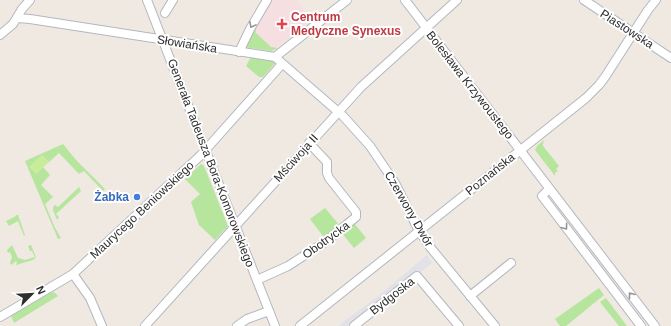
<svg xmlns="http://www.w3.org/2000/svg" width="671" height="326" viewBox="0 0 671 326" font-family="Arial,sans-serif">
<rect width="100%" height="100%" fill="#efe9e1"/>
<path fill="#e3e1e8" d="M427,255L432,263L351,326H338L381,294Z"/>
<path fill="#f5dfe0" d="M271,0H297L311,20L277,47H271L256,33L255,27Z"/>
<g fill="#b6e59e">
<path d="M255,27L256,33L271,47L278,48L271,51L244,47Z"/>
<path d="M251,57L277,61L263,77H259L246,66Z"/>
<path d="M544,140L543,144V146L559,166L556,169L558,171L555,173V176L535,150L537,146Z"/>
<path d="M63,144L76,160L105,189L103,191L84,171L79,174L59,153L49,162L42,155L36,174L43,167L50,175L41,185L53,197L45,204L55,228L61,238L58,239L25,161Z"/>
<path d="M201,164L204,166L228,226L215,240L199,225L191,202L200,194L185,179Z"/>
<path d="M79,187L81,191L56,214L59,217L57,220L53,210V207L55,205L58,207Z"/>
<path d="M325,208L340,226L327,236H323L310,219Z"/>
<path d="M16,215H18L25,235L24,236L18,221L9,226L6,221L16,216Z"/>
<path d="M354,223L366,238L354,248L341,232Z"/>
<path d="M12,245L18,258L25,260L35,257L32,251H30L28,246L31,245L36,257L33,260L16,265L17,262L13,257L16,261L11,265L10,263L12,257L10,252L8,253L7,250Z"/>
<path d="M599,288L604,295L566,326H560L555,319Z"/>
<path d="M54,292L58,296L14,323L11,316L50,293Z"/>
<path d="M606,298L627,326H619L600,302Z"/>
</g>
<path fill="#c9ec9a" d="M42,155L49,162L36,174L29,167Z"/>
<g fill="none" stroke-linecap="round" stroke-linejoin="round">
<g stroke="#b4b7c1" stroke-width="10">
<g id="minor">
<path d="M147,0L209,159L275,326"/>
<path d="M405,0L655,326"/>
<path d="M584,0L671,58"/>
<path d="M165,13L173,0"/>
<path d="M17,18L30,19L275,57L343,116L370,146L395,183L419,231L430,247L495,326"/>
<path d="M0,35L13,24L22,9L30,0"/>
<path d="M239,52L250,29L267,0"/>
<path d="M275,57L347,0"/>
<path d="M549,189L542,196L641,326"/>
<path d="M73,274L90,298L102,326"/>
<path d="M257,280L288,266L325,242L356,217V212L329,178L327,173V162L309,143"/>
<path d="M470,296L511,263"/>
<path d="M0,317L73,274L201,155L282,64"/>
<path d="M145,326L361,87L457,0"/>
<path d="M237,326L247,319L269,311"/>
<path d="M300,326L586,98L599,85L605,77L648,10L656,0"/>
<path d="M354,326L417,276L459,326"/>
</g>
</g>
<use href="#minor" stroke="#fff" stroke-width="8"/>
</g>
<defs><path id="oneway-chevron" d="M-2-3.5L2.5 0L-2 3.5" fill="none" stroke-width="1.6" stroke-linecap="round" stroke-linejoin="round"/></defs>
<g stroke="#969696">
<use href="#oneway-chevron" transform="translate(252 25) rotate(118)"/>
<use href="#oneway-chevron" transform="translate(565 227) rotate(53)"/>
<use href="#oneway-chevron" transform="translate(631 295) rotate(-128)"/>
</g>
<path fill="#e0444e" stroke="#fff" stroke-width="1.5" d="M280 18h4v4h4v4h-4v4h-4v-4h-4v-4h4z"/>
<circle fill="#3f7fe0" stroke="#fff" stroke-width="1.5" cx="137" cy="197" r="4"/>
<g text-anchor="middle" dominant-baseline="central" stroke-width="4" stroke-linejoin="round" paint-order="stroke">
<g font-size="12" font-weight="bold" fill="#be3a42" stroke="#fff" text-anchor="start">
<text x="291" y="17">Centrum<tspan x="291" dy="14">Medyczne Synexus</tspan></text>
</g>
<g font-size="12" fill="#2e2e2e" stroke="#fff">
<text transform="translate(627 29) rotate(33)">Piastowska</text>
<text transform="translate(187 44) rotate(9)">Słowiańska</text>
<text transform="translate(470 85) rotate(52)">Bolesława Krzywoustego</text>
<text transform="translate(296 158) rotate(-48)">Mściwoja II</text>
<text transform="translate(211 163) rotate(69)">Generała Tadeusza Bora-Komorowskiego</text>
<text transform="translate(490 174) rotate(-39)">Poznańska</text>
<text transform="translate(409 209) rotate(60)">Czerwony Dwór</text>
<text transform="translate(142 210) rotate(-43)">Maurycego Beniowskiego</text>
<text transform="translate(326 240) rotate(-36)">Obotrycka</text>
<text transform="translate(392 296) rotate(-38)">Bydgoska</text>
</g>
<g font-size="12" font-weight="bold" fill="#366cbe" stroke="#fff" text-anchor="end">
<text x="129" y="197">Żabka</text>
</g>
</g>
<g transform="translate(32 294) rotate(66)" stroke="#ffffff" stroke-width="3" paint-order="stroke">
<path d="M0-3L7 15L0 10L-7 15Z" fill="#2e2e2e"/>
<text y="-6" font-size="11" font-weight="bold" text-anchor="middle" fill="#2e2e2e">N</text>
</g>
</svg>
